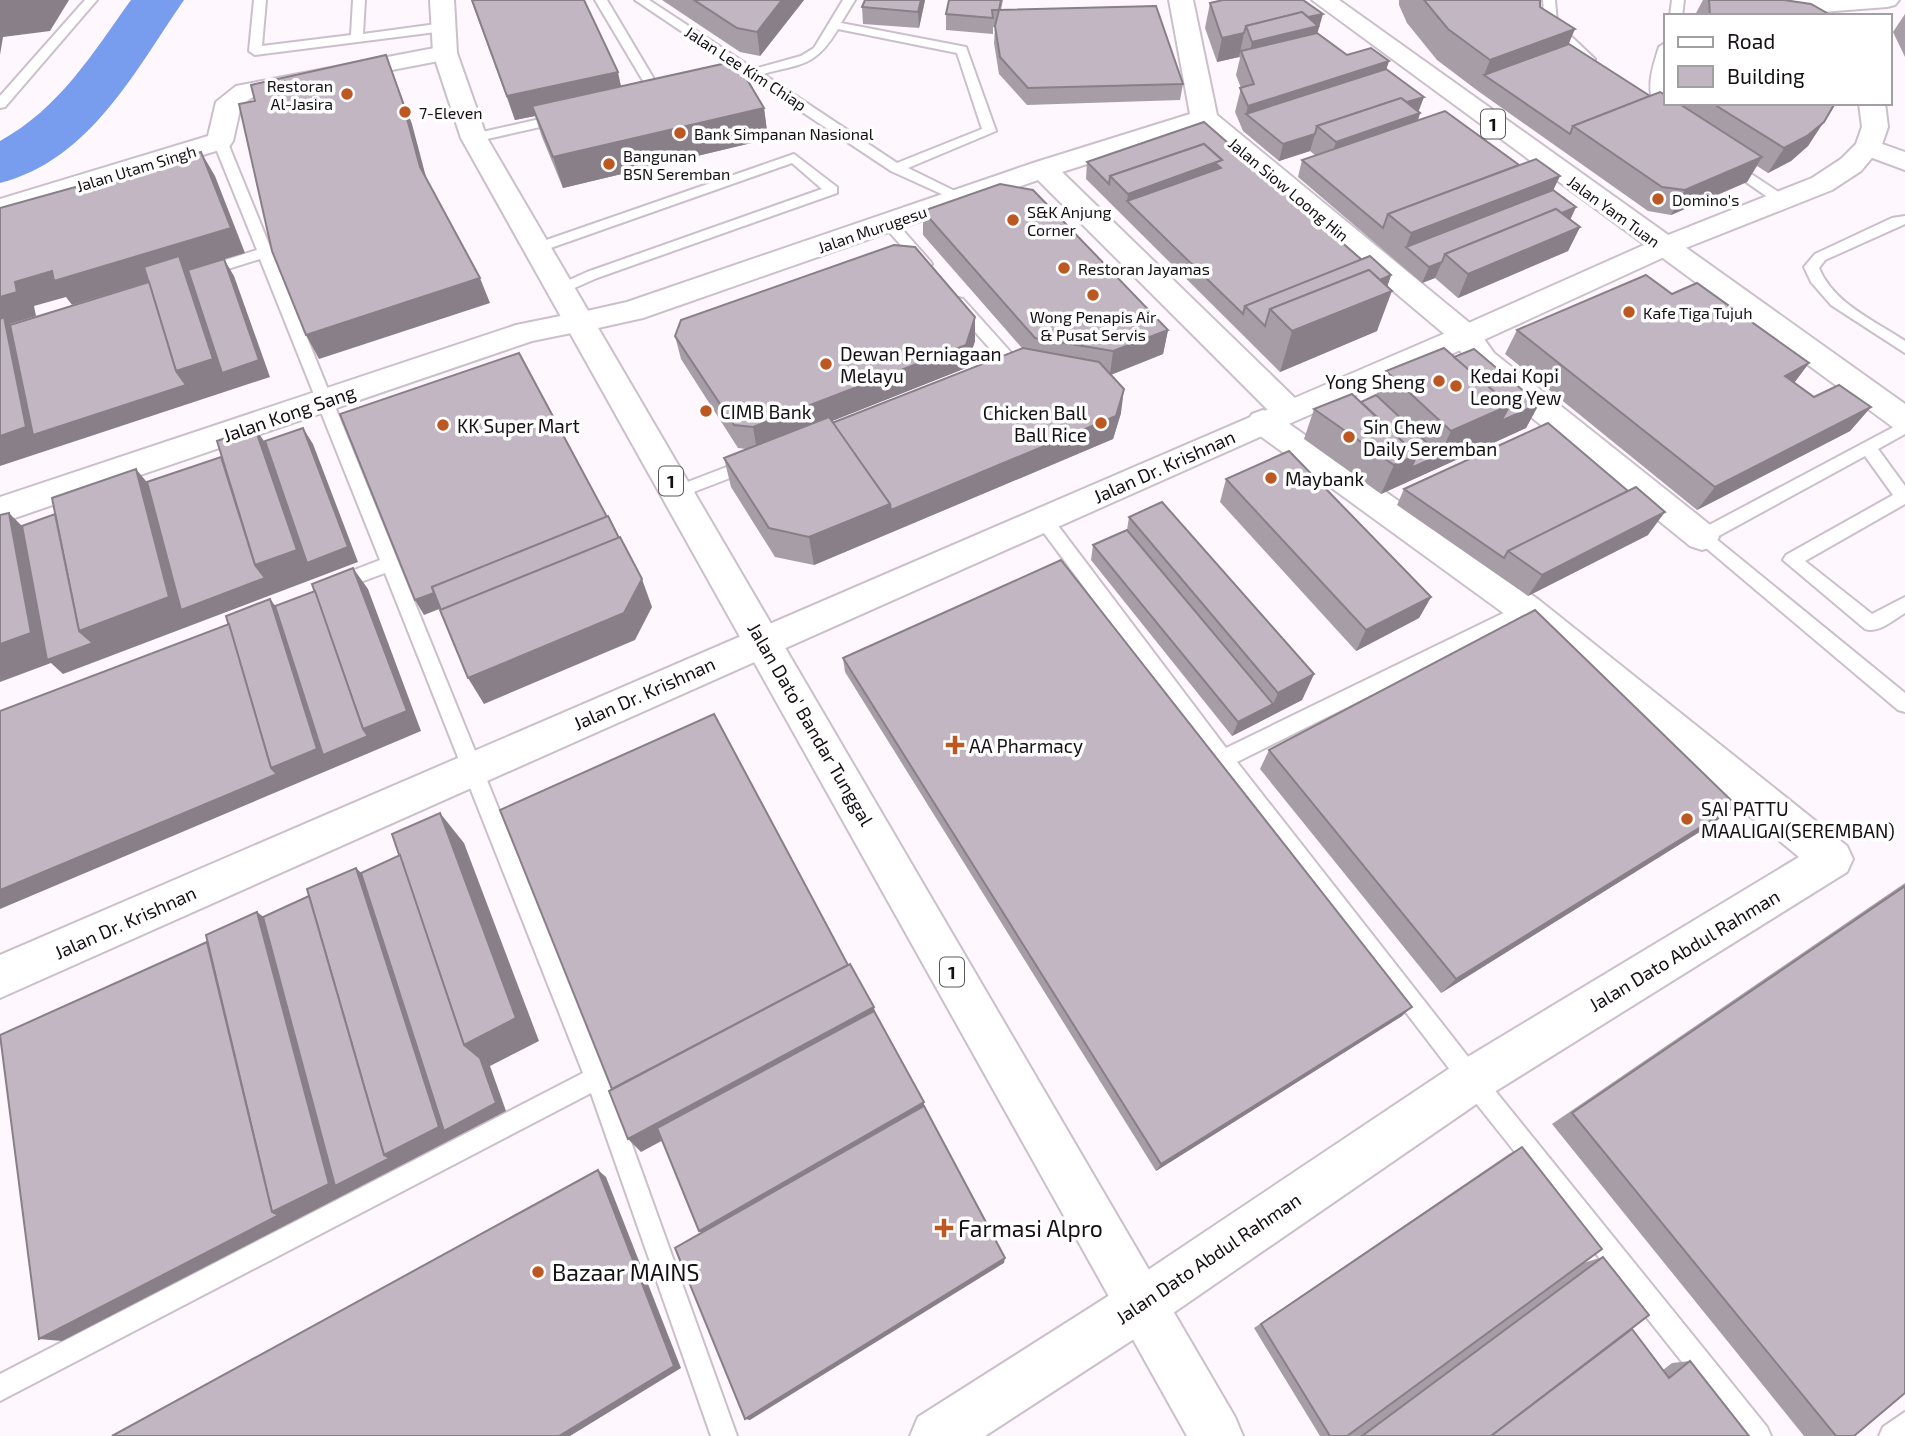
<svg xmlns="http://www.w3.org/2000/svg" width="1905" height="1436" viewBox="0 0 1905 1436" font-family="'Exo 2',sans-serif">
<rect width="100%" height="100%" fill="#fef7fe"/>
<g fill="none" stroke-linecap="round" stroke-linejoin="round">
<path fill="#789dee" fill-rule="evenodd" d="M131,0H184C135,71 90,160 0,183V141C60,108 92,54 131,0Z"/>
<g stroke="#cbbfcb" stroke-width="4">
<g id="lane">
<path d="M85,0H97L5,107L0,108V96Z"/>
<path d="M254,0H266L262,46L351,35L353,0H365L363,34L444,23L450,27L444,31L255,55L249,51Z"/>
<path d="M595,0H607L664,96L663,99H653L652,96Z"/>
<path d="M635,0H649L754,69L801,56L814,48L843,0H855L841,23L966,47L996,131L908,168L969,198L967,201H957L891,171L751,78L716,85V79L742,72ZM838,29L957,53L982,129L897,163L763,74C803,63 815,67 838,29Z"/>
<path d="M1543,0H1555L1557,23L1595,59V65C1583,66 1549,35 1545,23C1543,16 1544,7 1543,0Z"/>
<path d="M1672,0H1684L1682,16H1670Z"/>
<path d="M1665,43C1666,67 1657,93 1672,114L1665,118L1660,117C1644,93 1651,72 1659,47Z"/>
<path d="M562,114L567,115V121L474,142L467,138L469,135Z"/>
<path d="M220,137L227,141L608,1078L737,1436H711L591,1093L0,1401V1374L583,1073L385,573L334,592L328,590L325,585L328,580L380,560L260,259L202,277L195,272L197,269L257,250L213,141Z"/>
<path d="M794,154L837,187V193L597,278L561,294L554,289L556,286L587,272L822,189L792,163L542,251L537,253L530,248L532,245Z"/>
<path d="M1727,158L1786,197V203H1776L1722,165V159Z"/>
<path d="M1905,216V224L1825,260L1819,268C1833,303 1875,321 1905,341V353L1831,305L1811,282L1804,267L1815,254L1892,218Z"/>
<path d="M889,219L894,220L930,261L932,264L930,267H920L884,226V220Z"/>
<path d="M958,298L963,299L1016,358L1018,362C1012,370 997,375 987,373L985,369L1000,360L953,307L950,303L953,299Z"/>
<path d="M1905,421V434L1878,449L1905,486V504L1805,561L1872,614L1905,597V613C1893,620 1878,634 1865,629L1783,560L1786,555L1893,495L1865,456L1715,538L1905,693V712L1898,710L1693,537L1696,532Z"/>
<path d="M750,458L758,464L756,468L678,498L670,492L672,488Z"/>
<path d="M1044,513L1050,515L1226,748L1520,605L1526,603L1532,605L1535,610L1532,615L1237,762L1480,1072L1767,1427L1771,1436H1741L1464,1088L1216,765L1038,525L1035,520L1038,515Z"/>
<path d="M1905,1412V1436H1879L1883,1427Z"/>
</g>
</g>
<g stroke="#cbbfcb" stroke-width="4">
<g id="street">
<path d="M1169,0H1193L1217,115L1477,329L1494,353L1714,528L1719,537L1714,546L1702,550L1690,546L1472,369L1455,343L1200,128L1062,172L1300,403L1305,411L1300,419L1285,421L1539,600L1847,846L1853,859L1847,872L1488,1096L1160,1322L985,1436H910L918,1417L1124,1286L1456,1064L1799,857L1513,620L1252,430L1247,422L1252,414L1263,410L1271,413L1038,180L643,318L580,332L569,329L565,322L569,315L627,302L1033,163L1190,114Z"/>
<path d="M445,46L454,48L457,53L454,58L253,97L241,105L233,141L229,147L0,217V199L208,136L216,102L236,86Z"/>
<path d="M1868,139L1905,152V170L1859,153L1855,147L1859,141Z"/>
</g>
</g>
<g stroke="#cbbfcb" stroke-width="4">
<g id="secondary">
<path d="M1751,0H1899L1895,5L1887,7L1822,12L1763,7L1755,5Z"/>
<path d="M1859,103H1885L1888,127L1881,147L1861,171L1832,190L1673,253L1477,343L1300,419L0,998V955L1455,329L1653,241L1812,178L1841,159L1856,144L1862,127Z"/>
<path d="M580,312L591,315L595,322L591,329L532,341L0,523V497L516,325Z"/>
</g>
</g>
<g stroke="#cbbfcb" stroke-width="4">
<g id="highway">
<path d="M430,0H454L457,53L487,138L1235,1417L1243,1436H1187L461,138L433,53Z"/>
<path d="M1312,0H1339L1905,404V432L1894,428Z"/>
</g>
</g>
<use href="#lane" fill="#fff" fill-rule="evenodd"/>
<use href="#street" fill="#fff" fill-rule="evenodd"/>
<use href="#secondary" fill="#fff" fill-rule="evenodd"/>
<use href="#highway" fill="#fff" fill-rule="evenodd"/>
</g>
<g fill="#a79da7">
<path d="M471,0H584L621,86L764,108L768,139L563,188L542,137L535,116L515,120Z"/>
<path d="M662,0H804L760,56L740,52Z"/>
<path d="M865,0H925L919,28L863,24L862,7Z"/>
<path d="M949,0H1003L1001,10L1183,84L1180,100L1027,105L999,74L994,43L995,27H993V34L946,30V14Z"/>
<path d="M1399,0H1540V7L1569,44L1650,96L1665,103H1835L1808,146L1791,161L1768,173L1757,166L1747,182L1671,215L1648,211L1478,91L1437,60L1407,23L1399,5Z"/>
<path d="M1703,0H1784L1827,16H1696V13Z"/>
<path d="M1210,3L1318,33L1347,55L1389,61L1386,69L1420,113L1418,121L1519,165L1560,176L1553,190L1576,207L1570,220L1580,227L1568,251L1458,298L1435,278L1422,283L1298,177L1302,160L1316,156L1310,151L1279,161L1243,131L1235,112L1241,88L1236,75L1240,58L1239,57L1217,62L1205,28Z"/>
<path d="M1905,14V57L1893,32Z"/>
<path d="M1087,162L1362,260L1391,275L1387,286L1377,331L1280,372L1086,179Z"/>
<path d="M923,211L1168,330L1163,354L1111,375L1121,413L1113,439L814,565L775,557L731,487L724,458L746,449L738,448L681,359L675,336L975,341L966,368L831,421L832,423L1022,348L923,235Z"/>
<path d="M1672,294L1809,363L1794,383L1814,397L1871,407L1850,431L1697,510L1505,354L1517,330Z"/>
<path d="M1454,357L1539,404L1526,428L1381,494L1304,439L1314,409L1361,402L1376,395L1386,371Z"/>
<path d="M1226,479L1431,597L1419,618L1356,651L1220,502Z"/>
<path d="M1404,489L1648,535L1528,596L1397,505Z"/>
<path d="M1129,517L1314,674L1302,700L1232,736L1091,560L1093,545L1127,530Z"/>
<path d="M843,658L1402,1016L1156,1171L845,672Z"/>
<path d="M1269,750L1714,823L1441,993L1260,769Z"/>
<path d="M1905,883V1393L1854,1436H1804L1552,1124Z"/>
<path d="M1522,1147L1583,1263L1603,1257L1632,1329L1663,1370L1672,1363L1690,1361L1749,1436H1320L1254,1328L1509,1154Z"/>
</g>
<g fill="#887f88" fill-rule="evenodd">
<path d="M0,0H69L50,31L3,37L0,55Z"/>
<path d="M782,0H804L760,56L757,32Z"/>
<path d="M921,0H925L919,28L918,12Z"/>
<path d="M1323,14L1316,38L1247,65L1252,42L1248,32Z"/>
<path d="M1575,29L1562,60L1484,75L1490,60Z"/>
<path d="M1244,33L1239,57L1217,62L1222,38Z"/>
<path d="M386,55L412,124L430,192L420,167Z"/>
<path d="M1389,61L1381,85L1246,114L1248,106Z"/>
<path d="M618,72L623,96L532,106L535,116L515,120L507,96Z"/>
<path d="M1424,97L1418,113L1322,131Z"/>
<path d="M1835,105L1808,146L1791,161L1768,173L1784,148Z"/>
<path d="M764,108L768,139L563,188L553,157Z"/>
<path d="M1420,113L1412,137L1328,167L1336,142Z"/>
<path d="M1315,134L1310,151L1279,161L1283,144Z"/>
<path d="M201,152L215,176L245,253L188,270L224,259L234,276L270,377L0,466V297L15,282ZM184,271L176,371L24,341L10,324L36,316L34,306L66,297L72,305Z"/>
<path d="M1762,157L1747,182L1671,215L1685,190Z"/>
<path d="M1222,160L1217,185L1127,201L1128,194Z"/>
<path d="M1560,176L1545,207L1406,247L1411,233Z"/>
<path d="M1576,207L1568,224L1450,258Z"/>
<path d="M1580,227L1568,251L1458,298L1468,274Z"/>
<path d="M1442,262L1435,278L1422,283L1429,267Z"/>
<path d="M1391,275L1385,294L1392,291L1377,331L1280,372L1292,331L1281,320Z"/>
<path d="M480,278L490,303L319,359L306,335Z"/>
<path d="M975,317V341L966,368L757,451L753,427Z"/>
<path d="M1168,330L1163,354L1110,375L1113,351Z"/>
<path d="M1809,363L1791,387L1785,376Z"/>
<path d="M1124,389L1121,413L1113,439L814,565L809,537Z"/>
<path d="M1539,404L1526,428L1489,445L1501,421Z"/>
<path d="M1510,405L1489,445L1381,494L1394,465L1417,455H1440L1451,431Z"/>
<path d="M1871,407L1850,431L1697,510L1715,487Z"/>
<path d="M255,428L275,457L303,428L313,444L358,562L63,674L51,663L0,682V644L9,513L37,541L79,631L136,469L160,498L255,565Z"/>
<path d="M1665,512L1648,535L1528,596L1542,575Z"/>
<path d="M610,523L616,539L424,615L415,600Z"/>
<path d="M353,568L368,589L421,731L0,909V890L271,768L270,599L287,621L363,729Z"/>
<path d="M642,579L652,607L635,640L484,704L468,678Z"/>
<path d="M1431,597L1419,618L1356,651L1366,630Z"/>
<path d="M1314,674L1302,700L1232,736L1238,722L1273,704L1278,693Z"/>
<path d="M1736,805L1714,823L1441,993L1456,979Z"/>
<path d="M440,813L464,843L539,1041L490,1066L506,1111L62,1341L39,1339L272,1212L257,912L277,927L384,1155L356,868L373,884L464,1045Z"/>
<path d="M874,1007L877,1025L641,1152L628,1139Z"/>
<path d="M1412,1007L1402,1016L1156,1171L1161,1164Z"/>
<path d="M924,1102V1114L708,1238L699,1231Z"/>
<path d="M598,1170L606,1177L681,1368L570,1436H559Z"/>
<path d="M1005,1258L1004,1263L750,1420L745,1419Z"/>
</g>
<g fill="#c2b6c2" stroke="#887f88" stroke-width="2">
<path d="M472,0H584L618,72L507,96Z"/>
<path d="M694,0H782L757,32L737,28Z"/>
<path d="M865,0H921L918,12L862,7Z"/>
<path d="M949,0H1001L999,10H992L993,18L946,14Z"/>
<path d="M1223,0H1303L1323,14L1308,17L1302,12L1246,26L1244,33L1222,38L1210,3Z"/>
<path d="M1424,0H1540V7L1575,29L1490,60L1448,29Z"/>
<path d="M1709,0H1784L1811,4L1827,13V16H1710Z"/>
<path d="M1156,6L1183,84L1028,88L1000,57L995,26L999,10Z"/>
<path d="M1302,12L1318,26L1252,42L1246,26Z"/>
<path d="M1317,33L1347,55L1371,48L1389,61L1248,106L1240,88L1254,84L1241,51Z"/>
<path d="M1569,44L1650,96L1573,126L1570,134L1484,75Z"/>
<path d="M386,55L402,100L420,167L480,278L306,335L272,251L239,104L255,101L251,85Z"/>
<path d="M736,61L764,108L553,157L532,106Z"/>
<path d="M1386,69L1424,97L1407,102L1401,98L1317,126L1315,134L1283,144L1246,114Z"/>
<path d="M1660,92L1665,95V103H1678L1762,157L1685,190L1662,187L1573,126Z"/>
<path d="M1401,98L1420,113L1336,142L1317,126Z"/>
<path d="M1712,103H1835L1824,122L1807,136L1784,148Z"/>
<path d="M1445,111L1519,165L1388,214L1383,228L1302,160Z"/>
<path d="M1204,122L1362,260L1245,306L1243,314L1127,201L1221,168L1215,163L1222,160L1204,144L1110,176L1109,184L1087,162Z"/>
<path d="M1204,144L1222,160L1128,194L1110,176Z"/>
<path d="M201,152L231,228L54,281L52,271L15,282L17,292L0,297V208Z"/>
<path d="M1536,159L1560,176L1411,233L1388,214Z"/>
<path d="M1000,184L1033,190L1168,330L1113,351L1035,338L923,211Z"/>
<path d="M1553,190L1576,207L1562,213L1556,209L1445,254L1442,262L1429,267L1406,247Z"/>
<path d="M1556,209L1580,227L1468,274L1445,254Z"/>
<path d="M894,245L915,247L975,317L966,345L753,427L734,425L675,336L681,320Z"/>
<path d="M179,256L213,359L176,371L144,267Z"/>
<path d="M1370,256L1391,275L1380,280L1369,270L1270,309L1265,326L1245,306Z"/>
<path d="M224,259L259,360L222,373L188,270Z"/>
<path d="M1369,270L1392,291L1292,331L1270,309Z"/>
<path d="M1646,275L1672,294L1697,283L1809,363L1785,376L1814,397L1839,385L1871,407L1715,487L1517,330Z"/>
<path d="M149,282L176,371L186,385L33,435L10,325Z"/>
<path d="M4,317L26,427L0,436V319Z"/>
<path d="M1023,348L1099,362L1124,389L1116,416L891,510L890,504L832,423Z"/>
<path d="M1444,348L1510,405L1451,431L1386,371Z"/>
<path d="M1474,349L1539,404L1501,421L1510,405L1454,357Z"/>
<path d="M519,353L607,517L432,587L434,593L415,600L340,414Z"/>
<path d="M1352,394L1417,455L1394,465L1314,409Z"/>
<path d="M1376,395L1440,455L1411,468L1417,455L1361,402Z"/>
<path d="M829,417L890,504L809,537L769,528L724,458Z"/>
<path d="M1548,423L1628,491L1508,551L1504,558L1404,489Z"/>
<path d="M255,428L297,550L255,565L217,441Z"/>
<path d="M303,428L348,547L307,563L265,441Z"/>
<path d="M1289,451L1431,597L1366,630L1226,479Z"/>
<path d="M221,457L255,565L265,578L181,610L147,482Z"/>
<path d="M136,469L169,597L79,631L52,498Z"/>
<path d="M1636,487L1665,512L1542,575L1508,551Z"/>
<path d="M1162,502L1314,674L1278,693L1129,517Z"/>
<path d="M9,513L31,633L0,644V515Z"/>
<path d="M55,514L79,631L93,643L47,660L22,526Z"/>
<path d="M608,516L619,538L441,610L432,587Z"/>
<path d="M1127,530L1273,704L1238,722L1093,545Z"/>
<path d="M620,537L642,579L624,613L468,678L440,610Z"/>
<path d="M1061,560L1412,1007L1161,1164L843,658Z"/>
<path d="M353,568L407,711L363,729L312,584Z"/>
<path d="M315,591L363,729L368,736L323,755L275,606Z"/>
<path d="M270,599L317,749L271,768L226,616Z"/>
<path d="M1535,610L1736,805L1456,979L1269,750Z"/>
<path d="M229,624L271,768L277,774L0,890V711Z"/>
<path d="M714,714L848,965L612,1089L500,810Z"/>
<path d="M440,813L516,1018L464,1045L392,834Z"/>
<path d="M400,855L464,1045L480,1058L496,1103L444,1131L361,873Z"/>
<path d="M356,868L439,1127L384,1155L307,889Z"/>
<path d="M1905,886V1393L1854,1436H1836L1572,1113Z"/>
<path d="M309,896L384,1155L390,1158L335,1186L263,917Z"/>
<path d="M257,912L329,1184L272,1212L206,935Z"/>
<path d="M207,942L272,1212L279,1215L39,1339L0,1035Z"/>
<path d="M850,964L874,1007L628,1139L609,1091Z"/>
<path d="M874,1011L924,1102L699,1231L657,1128Z"/>
<path d="M924,1106L1005,1258L745,1419L675,1248Z"/>
<path d="M1522,1147L1602,1249L1347,1436H1330L1261,1324Z"/>
<path d="M598,1170L674,1366L559,1436H112Z"/>
<path d="M1603,1257L1649,1315L1491,1436H1362Z"/>
<path d="M1632,1329L1669,1378L1690,1361L1749,1436H1491Z"/>
</g>
<g fill="#bc5922" stroke="#fff" stroke-width="2.5">
<circle cx="347" cy="94" r="7"/>
<circle cx="405" cy="112" r="7"/>
<circle cx="680" cy="133" r="7"/>
<circle cx="609" cy="164" r="7"/>
<circle cx="1658" cy="199" r="7"/>
<circle cx="1013" cy="220" r="7"/>
<circle cx="1064" cy="268" r="7"/>
<circle cx="1093" cy="295" r="7"/>
<circle cx="1629" cy="312" r="7"/>
<circle cx="826" cy="364" r="7"/>
<circle cx="1439" cy="381" r="7"/>
<circle cx="1456" cy="386" r="7"/>
<circle cx="706" cy="411" r="7"/>
<circle cx="1101" cy="423" r="7"/>
<circle cx="443" cy="425" r="7"/>
<circle cx="1349" cy="437" r="7"/>
<circle cx="1271" cy="478" r="7"/>
<path d="M951.5 734.5h7v7h7v7h-7v7h-7v-7h-7v-7h7z"/>
<circle cx="1687" cy="819" r="7"/>
<path d="M940.5 1217.5h7v7h7v7h-7v7h-7v-7h-7v-7h7z"/>
<circle cx="538" cy="1272" r="7"/>
</g>
<g text-anchor="middle" dominant-baseline="central" stroke-width="7" stroke-linejoin="round" paint-order="stroke">
<g font-size="16" fill="#141014" stroke="#fff">
<text transform="translate(746 68) rotate(33)">Jalan Lee Kim Chiap</text>
<text transform="translate(136 168) rotate(-17)">Jalan Utam Singh</text>
<text transform="translate(1289 189) rotate(40)">Jalan Siow Loong Hin</text>
<text transform="translate(1614 211) rotate(36)">Jalan Yam Tuan</text>
<text transform="translate(872 229) rotate(-19)">Jalan Murugesu</text>
</g>
<g font-size="16" fill="#141014" stroke="#fff" text-anchor="start">
<text x="333" y="85" text-anchor="end">Restoran<tspan x="333" dy="18">Al-Jasira</tspan></text>
<text x="419" y="112">7-Eleven</text>
<text x="694" y="133">Bank Simpanan Nasional</text>
<text x="623" y="155">Bangunan<tspan x="623" dy="18">BSN Seremban</tspan></text>
<text x="1672" y="199">Domino's</text>
<text x="1027" y="211">S&amp;K Anjung<tspan x="1027" dy="18">Corner</tspan></text>
<text x="1078" y="268">Restoran Jayamas</text>
<text x="1643" y="312">Kafe Tiga Tujuh</text>
<text x="1093" y="316" text-anchor="middle">Wong Penapis Air<tspan x="1093" dy="18">&amp; Pusat Servis</tspan></text>
</g>
<g fill="#fff" stroke="#5a585a" stroke-width="2">
<rect x="1481" y="109.5" width="24" height="29" rx="5"/>
<rect x="659" y="466.5" width="24" height="29" rx="5"/>
<rect x="940" y="957.5" width="24" height="29" rx="5"/>
</g>
<g font-size="18" font-weight="bold" fill="#141014">
<text x="1493" y="124">1</text>
<text x="671" y="481">1</text>
<text x="952" y="972">1</text>
</g>
<g font-size="19" fill="#141014" stroke="#fff" text-anchor="start">
<text x="840" y="353">Dewan Perniagaan<tspan x="840" dy="22">Melayu</tspan></text>
<text x="1470" y="375">Kedai Kopi<tspan x="1470" dy="22">Leong Yew</tspan></text>
<text x="1425" y="381" text-anchor="end">Yong Sheng</text>
<text x="720" y="411">CIMB Bank</text>
<text x="1087" y="412" text-anchor="end">Chicken Ball<tspan x="1087" dy="22">Ball Rice</tspan></text>
<text x="457" y="425">KK Super Mart</text>
<text x="1363" y="426">Sin Chew<tspan x="1363" dy="22">Daily Seremban</tspan></text>
<text x="1285" y="478">Maybank</text>
<text x="969" y="745">AA Pharmacy</text>
<text x="1701" y="808">SAI PATTU<tspan x="1701" dy="22">MAALIGAI(SEREMBAN)</tspan></text>
</g>
<g font-size="19" fill="#141014" stroke="#fff">
<text transform="translate(289 413) rotate(-19)">Jalan Kong Sang</text>
<text transform="translate(1164 466) rotate(-24)">Jalan Dr. Krishnan</text>
<text transform="translate(644 693) rotate(-24)">Jalan Dr. Krishnan</text>
<text transform="translate(811 724) rotate(60)">Jalan Dato' Bandar Tunggal</text>
<text transform="translate(125 922) rotate(-24)">Jalan Dr. Krishnan</text>
<text transform="translate(1684 950) rotate(-31)">Jalan Dato Abdul Rahman</text>
<text transform="translate(1208 1258) rotate(-34)">Jalan Dato Abdul Rahman</text>
</g>
<g font-size="23" fill="#141014" stroke="#fff" text-anchor="start">
<text x="958" y="1228">Farmasi Alpro</text>
<text x="552" y="1272">Bazaar MAINS</text>
</g>
</g>
<rect x="1664" y="14" width="228" height="91" fill="#ffffff" stroke="#a19fa1" stroke-width="2"/>
<rect x="1678" y="37" width="35" height="10" fill="#ffffff" stroke="#a19fa1" stroke-width="2"/>
<text x="1727" y="49" font-size="21" fill="#141014">Road</text>
<rect x="1678" y="66" width="35" height="21" fill="#c2b6c2" stroke="#a19fa1" stroke-width="2"/>
<text x="1727" y="84" font-size="21" fill="#141014">Building</text>
</svg>
